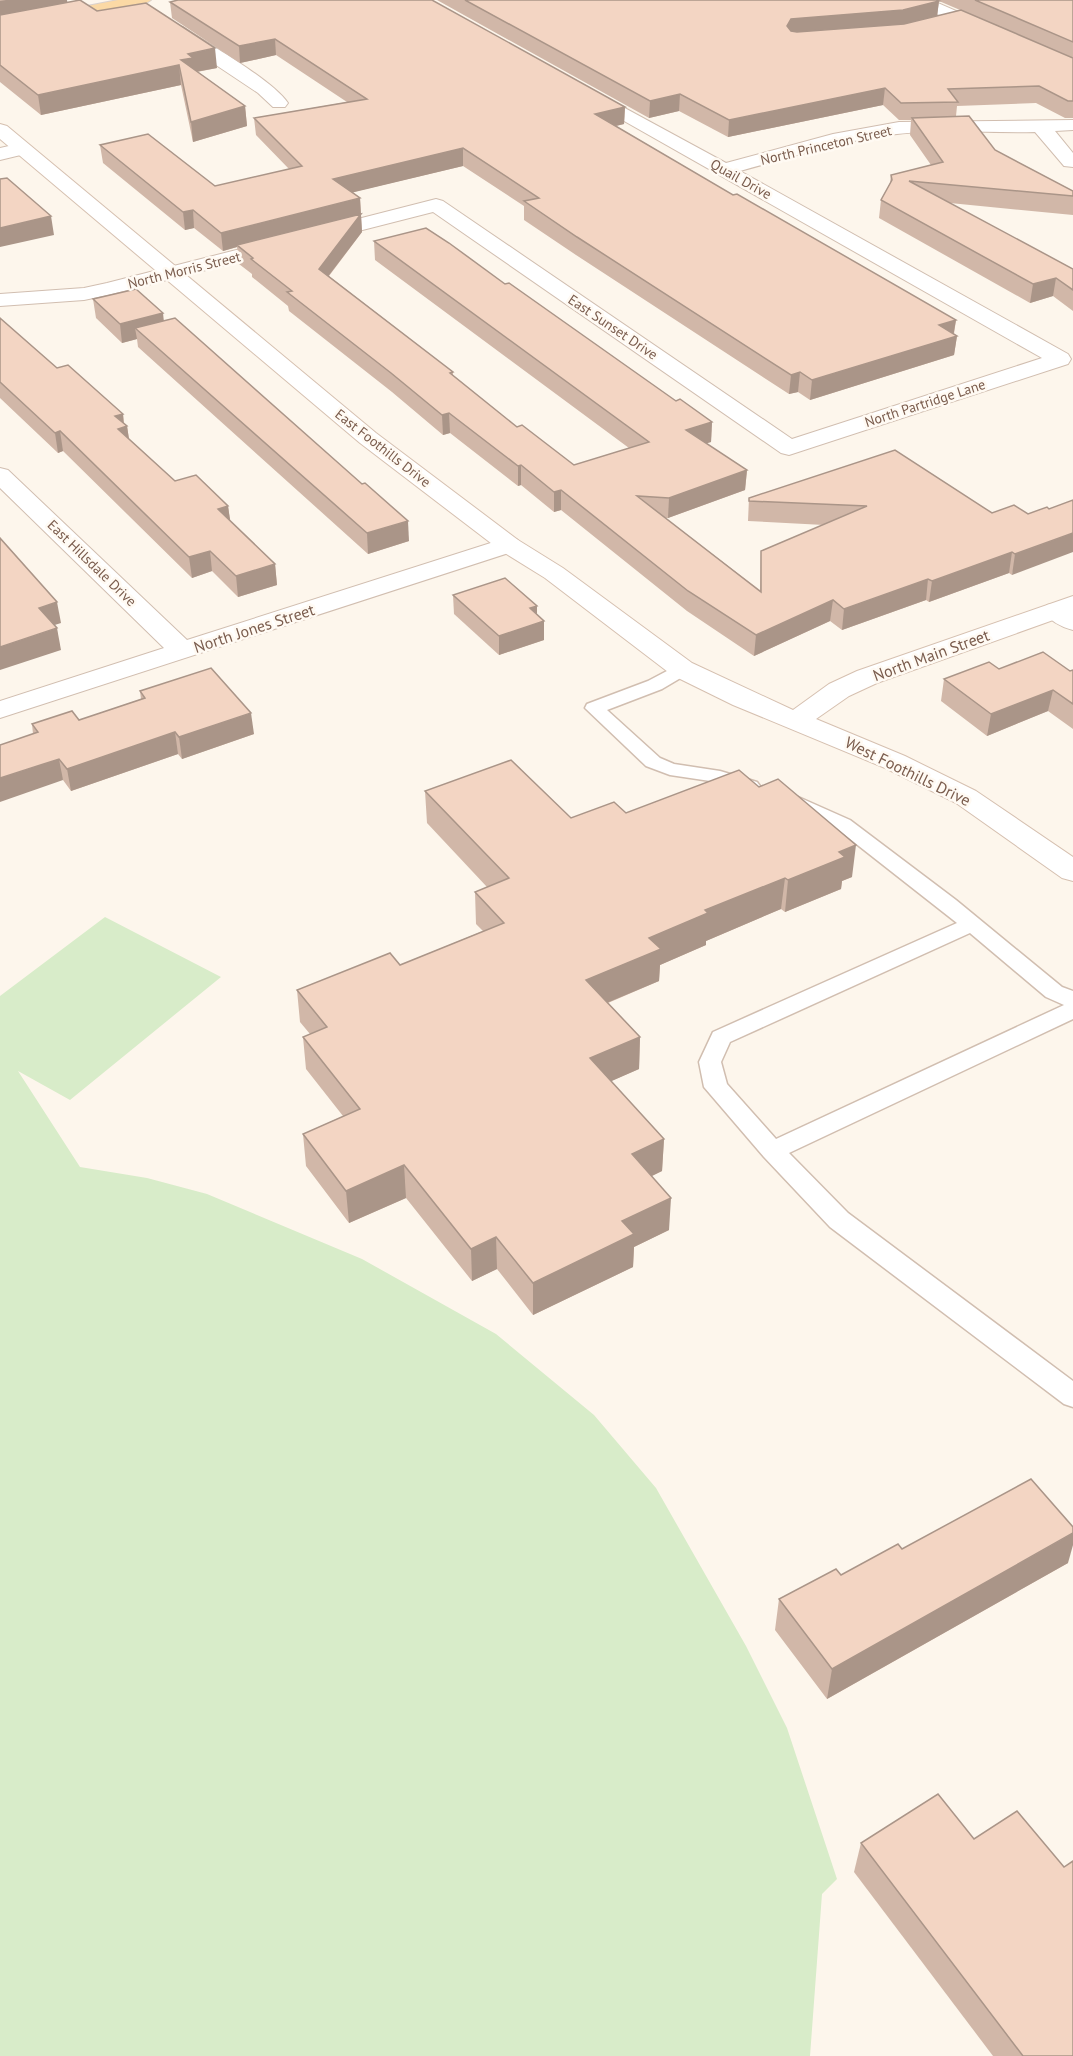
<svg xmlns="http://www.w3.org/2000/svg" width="1073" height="2056" viewBox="0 0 1073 2056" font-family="'PT Sans',sans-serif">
<rect width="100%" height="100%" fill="#fdf6ec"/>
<path fill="#d8ecc9" d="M105,917L221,977L70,1100L18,1071L80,1167L147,1178L207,1194L362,1259L496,1334L594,1415L656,1488L746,1646L787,1728L837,1879L822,1894L810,2056H0V996Z"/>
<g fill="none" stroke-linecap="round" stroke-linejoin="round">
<g stroke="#d1beb0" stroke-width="3">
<g id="lane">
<path d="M682,663L689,665L691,669L689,673L662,689L607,710L660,758L674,764L720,771L757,782L760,786L757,790L750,792L717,782L670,775L646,766L585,708L587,704L648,681Z"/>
<path d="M787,792L850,820L956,900L1062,987L1073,991V1019L789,1153L848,1213L1073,1381V1407L1064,1404L830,1227L764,1157L704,1087L699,1062L713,1032L957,923L836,828L780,802L777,798L780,794ZM970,933L1046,997L1064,1005L776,1139L727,1084L721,1062L730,1042Z"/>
</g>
</g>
<g stroke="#d1beb0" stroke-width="2">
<g id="street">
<path d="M909,0H931L1073,62V73L911,3Z"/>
<path d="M177,26L183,27C210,45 271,79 288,103L285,107H273L258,93L171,35L169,31L171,27Z"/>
<path d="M586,87L726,163L833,134L899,122L1073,120V130L1055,131L1073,153V167L1064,166L1035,132C989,133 943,129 897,134C843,140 792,157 740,171L1068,354L1071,359L1068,364L789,455L781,453L433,212L108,295L84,300L0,306V294L84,288L107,283L436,199L443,201L792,439L1042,358L580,96L577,92L580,88Z"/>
<path d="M22,143L29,145L31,149L29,153L0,160V148Z"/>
<path d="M0,468L8,470L187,640L500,540L509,537L518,540L522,545L518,550L0,718V701L164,648L0,488Z"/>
<path d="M1056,603L1073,610V630C1061,627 1050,621 1043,611L1047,605Z"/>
</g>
</g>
<g stroke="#d6c0b0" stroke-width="2">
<path id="secondary" d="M0,124L7,126L376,433L518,540L563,568L692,663L793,710L829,684L857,671L1073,596V613L877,683L849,696L816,719L905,756L976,791L1073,857V881L1062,878L956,803L885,768L733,705L672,675L545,578L500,550L360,443L0,139Z"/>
</g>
<g stroke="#dad1cd" stroke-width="2">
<path id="primary" d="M118,0H151L143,5L0,33V23Z"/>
</g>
<use href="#lane" fill="#fff" fill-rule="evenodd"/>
<use href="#street" fill="#fff" fill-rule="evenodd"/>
<use href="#secondary" fill="#fff" fill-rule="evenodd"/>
<use href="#primary" fill="#fbd9a5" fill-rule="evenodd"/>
</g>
<g fill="#d1b7a8" fill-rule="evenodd">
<path d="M0,0H67V2L97,11L217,68L197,72L245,106L247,126L193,142L181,85L41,115L0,82Z"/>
<path d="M437,0H1073V118H1065L1036,103L957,106L956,116L995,150L1073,191V215L950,203L1073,269V311L1053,296L1030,303L879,218L881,200L890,183L891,175L931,165L910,135L911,120H899L883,105L728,137L679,111L649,118ZM939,1L960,10L937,16Z"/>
<path d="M170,2L625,107L624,124L616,126L733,195L956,320L954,334L957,336L954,355L810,400L798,392L789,394L576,255L524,220V206L463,166L353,192L360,198L362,232L329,276L453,372V376L517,427L574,465L629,448L375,260L374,241L505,284L676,401L712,422L711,442L706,443L747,470L745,490L668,518H665L760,590L761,551L824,525L748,521L749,498L992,513L1028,514L1012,575L1009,573L929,602L926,600L842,630L830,621L754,656L687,611L561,510L554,512L521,485L518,486L450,433L443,435L392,392L289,311L288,306L252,277V274L239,264L237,247L223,251L194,228L185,230L103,163L100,145L215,186L289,169L256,135L254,118L347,102L276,55L240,63L172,18Z"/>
<path d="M93,299L164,320L409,541L368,554L138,347L137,339L122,343L96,318Z"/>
<path d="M0,318L57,368L123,414L124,424L127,426L129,439L175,481L228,506L230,521L275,564L277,585L238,597L212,571L192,578L63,451L58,453L0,398Z"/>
<path d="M453,595L537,614L544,640L499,655L454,614Z"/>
<path d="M999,669L1070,671L1073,670V729L1048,711L987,736L941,701L944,679Z"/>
<path d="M140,691L254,734L182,759L178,754L71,791L63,780L33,734L32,724L79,720L141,699Z"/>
<path d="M425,791L571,818L626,813L852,877L842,881L841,889L785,912L781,909L706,941V945L660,965L659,981L608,1003L640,1037L639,1069L611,1081L664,1139L662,1171L652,1176L669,1230L634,1247L633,1267L533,1315L497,1269L472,1281L406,1198L349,1223L306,1166L303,1134L343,1116L306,1069L303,1037L310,1034L300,1022L297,990L400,965L483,931L476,924L475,892L487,887L427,823Z"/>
<path d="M902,1549L1068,1563L827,1699L775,1630L779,1599L841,1575Z"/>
<path d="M974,1839L1064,1867L1073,2056H993L854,1872L861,1843Z"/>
</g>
<g fill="#aa9588">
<path d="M6,0H67L68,7L0,21V1Z"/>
<path d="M939,1L937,17L902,26L790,35L787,26L791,19Z"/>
<path d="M275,39L276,55L240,63L239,46Z"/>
<path d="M215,48L217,68L195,72L181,60L188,54Z"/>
<path d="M179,65L181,85L41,115L38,95Z"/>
<path d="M885,88L883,105L728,137L729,120Z"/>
<path d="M680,94L679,111L649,118L650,101Z"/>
<path d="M245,106L247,126L193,142L191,122Z"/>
<path d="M625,107L624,124L594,131L595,114Z"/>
<path d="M463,148V166L334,197L333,179Z"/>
<path d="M360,198L362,232L320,287L237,245V247L223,251L221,233Z"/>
<path d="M193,210L194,228L185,230L183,212Z"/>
<path d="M51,216L54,235L0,247V228Z"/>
<path d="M1056,278L1053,296L1030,303L1033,284Z"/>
<path d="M163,313L165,332L135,328L137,339L122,343L120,324Z"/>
<path d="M956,320L953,337L957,336L954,355L810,400L812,380L939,325Z"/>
<path d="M800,372L798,392L789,394L791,375Z"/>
<path d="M449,413L450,433L443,435L442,415Z"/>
<path d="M123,414L124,427L127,426L130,446L121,449L115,416Z"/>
<path d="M712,422L711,442L685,450L686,430Z"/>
<path d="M60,431L63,451L58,453L55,433Z"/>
<path d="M521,465V485L518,486V466Z"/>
<path d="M747,470L745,490L668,518L669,498Z"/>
<path d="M561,490V510L554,512V492Z"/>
<path d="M228,506L231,526L218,509Z"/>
<path d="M408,521L409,541L368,554L367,533Z"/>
<path d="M1073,533V552L1012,575L1015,554Z"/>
<path d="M210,551L212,571L192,578L189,557Z"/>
<path d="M1012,552L1009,573L929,602L932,581Z"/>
<path d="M275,564L277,585L238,597L236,576Z"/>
<path d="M928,579L926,600L842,630L844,609Z"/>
<path d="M833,600L830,621L754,656L756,635Z"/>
<path d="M57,602L61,623L42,629L39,608Z"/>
<path d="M537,606V623L544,621V640L499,655V636L530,608Z"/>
<path d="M57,628L61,650L0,670V647Z"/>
<path d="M1053,690L1048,711L987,736L991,714Z"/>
<path d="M251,713L254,734L182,759L179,737Z"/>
<path d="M175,732L178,754L71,791L67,769Z"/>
<path d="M59,759L63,780L0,802V778Z"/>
<path d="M856,845L852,877L842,881L841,889L785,912L788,880L839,852Z"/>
<path d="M785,878L781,909L706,941V945L660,965L659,981L585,1012L586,980L649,938L705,910Z"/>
<path d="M640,1037L639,1069L589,1091L590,1058Z"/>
<path d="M664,1139L662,1171L631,1186L632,1154Z"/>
<path d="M404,1165L406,1198L349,1223L346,1191Z"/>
<path d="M671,1198L669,1230L634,1247L633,1267L533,1315V1283L622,1221Z"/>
<path d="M496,1237L497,1269L472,1281L471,1249Z"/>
<path d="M1073,1533V1545L1068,1563L827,1699L832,1669Z"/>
</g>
<g fill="#f3d5c3" stroke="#aa9588" stroke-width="1.5">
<path d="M80,0L97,11L146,3L215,48L188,54L193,58L181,60L245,106L191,122L179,65L38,95L0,65V15Z"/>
<path d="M178,0H432L625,107L595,114L733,195L737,194L956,320L939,325L957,336L812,380L800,372L791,375L577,237L524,201L539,198L463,148L333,179L360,198L221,233L193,210L183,212L100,145L148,134L215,186L302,166L254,118L367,99L275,39L239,46L170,2Z"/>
<path d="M465,0H936L939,1L903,10L791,19L787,26L791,31L797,32L904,24L961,10L1073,58V101H1068L1039,86L948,89L958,102L901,103L885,88L729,120L680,94L650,101Z"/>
<path d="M975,0H1073V42Z"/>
<path d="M969,116L995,150L1073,191V196L909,181L1073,269V290L1056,278L1033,284L881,200L892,180L891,175L943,162L912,118Z"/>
<path d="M7,178L51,216L0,228V179Z"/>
<path d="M361,214L319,269L453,372L450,373L517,427L522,425L574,465L649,442L374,241L426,228L449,243L505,284L509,283L676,401L680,399L712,422L686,430L747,470L669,498L637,496L761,592V551L867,506L749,501V498L895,450L992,513L1014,505L1028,514L1047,507L1049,509L1073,500V533L1015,554L1012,552L932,581L928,579L844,609L833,600L756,635L688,591L561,490L554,492L521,465L518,466L449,413L442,415L391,373L287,292L292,291L251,259L253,258L237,245Z"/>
<path d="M136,289L163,313L120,324L93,299Z"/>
<path d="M0,318L57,368L68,365L123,414L115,416L127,426L118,429L175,481L196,475L228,506L218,509L275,564L236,576L210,551L189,557L60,431L55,433L0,382Z"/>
<path d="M175,318L362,484L365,483L408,521L367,533L135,328Z"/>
<path d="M0,538L57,602L39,608L57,628L0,647Z"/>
<path d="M505,578L537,606L530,608L544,621L499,636L453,595Z"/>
<path d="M1043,652L1070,671L1073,670V704L1053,690L991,714L944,679L989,662L999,669Z"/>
<path d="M211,668L251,713L179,737L175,732L67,769L59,759L0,778V745L38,732L32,724L72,711L79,720L145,698L140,691Z"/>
<path d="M511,760L571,818L614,802L626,813L739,770L759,787L778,779L856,845L839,852L845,857L788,880L785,878L705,910L708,913L649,938L661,949L586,980L640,1037L590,1058L664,1139L632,1154L671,1198L622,1221L634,1234L533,1283L496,1237L471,1249L404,1165L346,1191L303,1134L360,1109L303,1037L327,1027L297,990L390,953L400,965L504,923L475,892L509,878L425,791Z"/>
<path d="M1031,1479L1073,1527V1533L832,1669L779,1599L836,1569L841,1575L898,1544L902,1549Z"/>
<path d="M938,1794L974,1839L1017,1811L1064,1867L1073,1861V2056H1023L861,1843Z"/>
</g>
<g text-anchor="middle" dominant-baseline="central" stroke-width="5" stroke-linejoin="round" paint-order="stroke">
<g font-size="14" fill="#7a5c4d" stroke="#fffaf3">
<text transform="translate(826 145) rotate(-13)">North Princeton Street</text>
<text transform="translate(741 179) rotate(29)">Quail Drive</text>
<text transform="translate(184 270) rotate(-14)">North Morris Street</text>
<text transform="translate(613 327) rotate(34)">East Sunset Drive</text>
<text transform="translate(925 403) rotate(-18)">North Partridge Lane</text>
<text transform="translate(383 448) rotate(38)">East Foothills Drive</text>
<text transform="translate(92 563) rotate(44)">East Hillsdale Drive</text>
</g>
<g font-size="16" fill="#7a5c4d" stroke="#fffaf3">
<text transform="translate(254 628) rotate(-18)">North Jones Street</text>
<text transform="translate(931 655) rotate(-20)">North Main Street</text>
<text transform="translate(908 771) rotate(26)">West Foothills Drive</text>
</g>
</g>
</svg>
